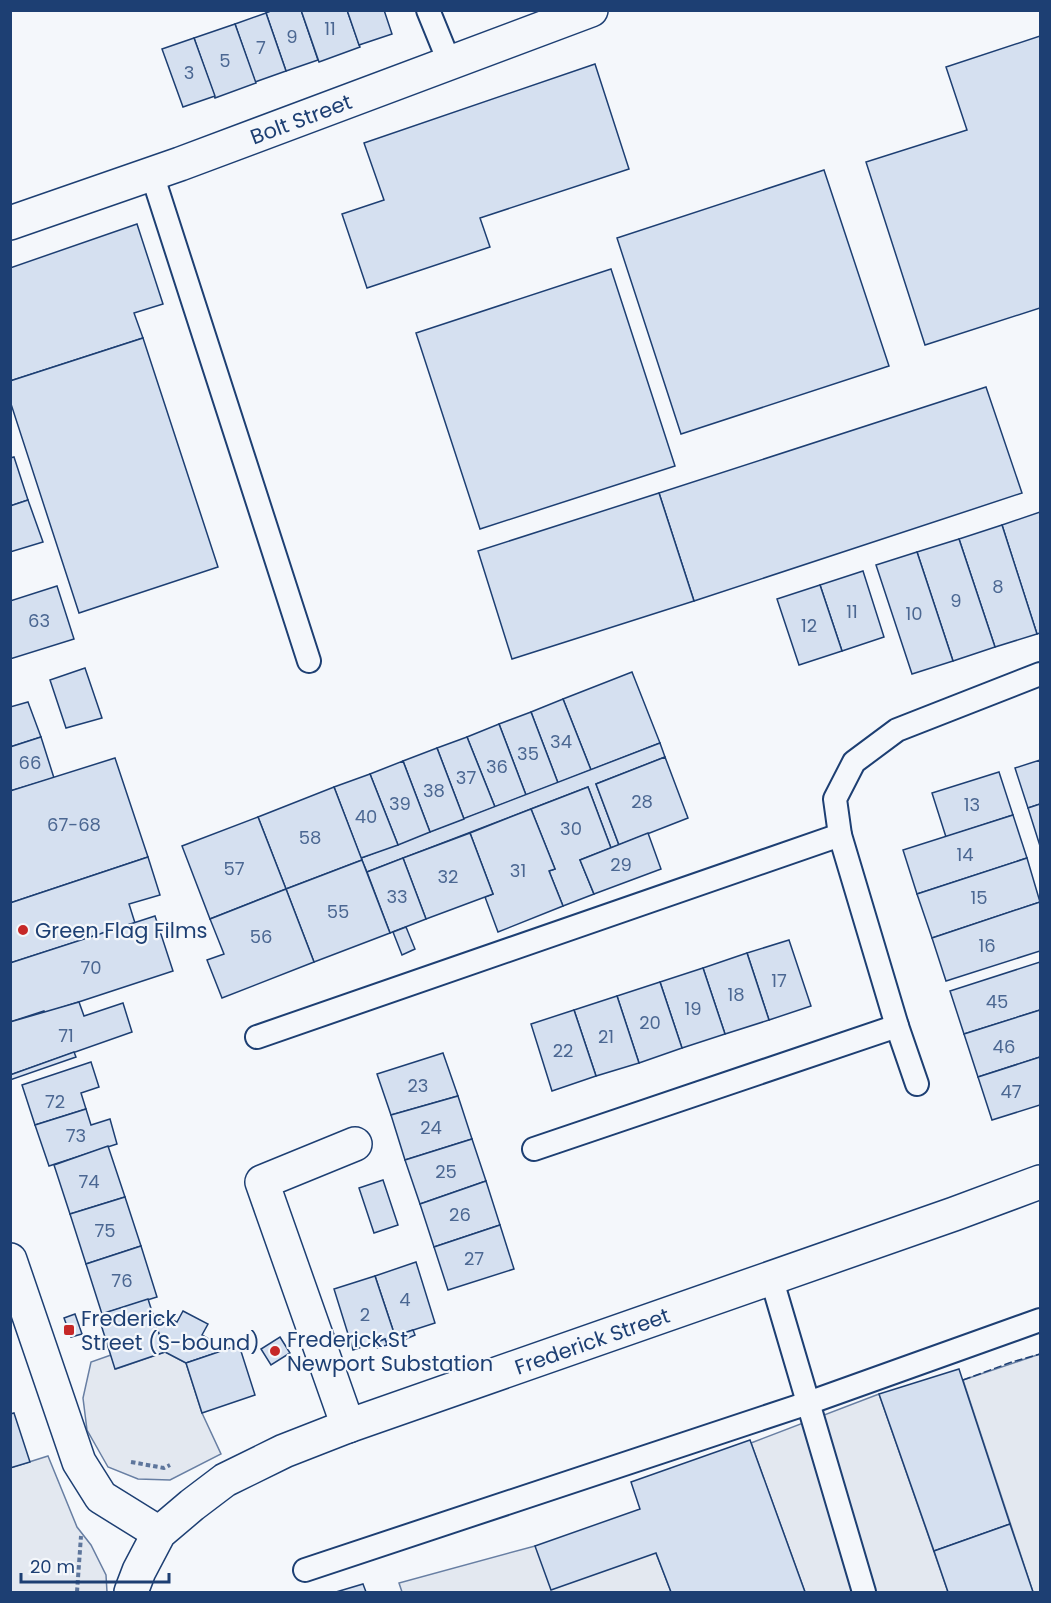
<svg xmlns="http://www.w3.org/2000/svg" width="1051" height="1603" viewBox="0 0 1051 1603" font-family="Poppins,sans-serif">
<rect width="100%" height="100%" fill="#f4f7fb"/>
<g fill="#e3e8f0" stroke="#687fa3" stroke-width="1.5">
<path d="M165,1352L186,1363L202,1413L221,1454L170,1480L138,1479L108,1467L87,1430L83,1398L91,1362L111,1355L116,1369Z"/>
<path d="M1040,1354V1592H1033L963,1380Z"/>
<path d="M879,1394L948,1592H805L751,1443Z"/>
<path d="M48,1456L77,1527L91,1545L106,1575L107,1592H11L10,1468Z"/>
<path d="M535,1546L656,1553L671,1592H402L399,1583Z"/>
</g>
<g fill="#d5e0f0" stroke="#1d3f73" stroke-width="1.5">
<path d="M273,10H301L318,60L286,71L266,13Z"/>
<path d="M301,10H347L360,47L319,62Z"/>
<path d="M347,10H384L392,34L359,45Z"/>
<path d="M266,13L286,71L255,82L235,24Z"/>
<path d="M235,24L256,83L215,98L194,38Z"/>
<path d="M1040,36V308L925,345L866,162L967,130L946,67Z"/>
<path d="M194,38L215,96L183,107L162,49Z"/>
<path d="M595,64L629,169L480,218L490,247L367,288L342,214L384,200L364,143Z"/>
<path d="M824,170L889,366L681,434L617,238Z"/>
<path d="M137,224L163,304L134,313L143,338L10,381V268Z"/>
<path d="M611,269L675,466L480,529L416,333Z"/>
<path d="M143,338L218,567L79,613L10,401V381Z"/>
<path d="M986,387L1022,493L694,601L659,493Z"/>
<path d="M14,457L28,500L10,506V458Z"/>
<path d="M659,493L694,601L512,659L478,551Z"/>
<path d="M28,500L43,542L10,552V506Z"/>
<path d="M1040,512V633L1037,634L1002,525Z"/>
<path d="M1002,525L1037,634L995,647L959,539Z"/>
<path d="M959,539L995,647L953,661L917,552Z"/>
<path d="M917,552L953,661L912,674L876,565Z"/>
<path d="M863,571L884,637L842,651L820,585Z"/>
<path d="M820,585L842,651L799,665L777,599Z"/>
<path d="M57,586L74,639L10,659V601Z"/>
<path d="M85,668L102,718L66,728L50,680Z"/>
<path d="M632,672L660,743L591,770L563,699Z"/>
<path d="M563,699L591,770L558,783L531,712Z"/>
<path d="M28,702L41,737L10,747V707Z"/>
<path d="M531,712L558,783L526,795L499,724Z"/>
<path d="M499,724L526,795L495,807L467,737Z"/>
<path d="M41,737L54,778L10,791V747Z"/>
<path d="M467,737L495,807L464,819L437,748Z"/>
<path d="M660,743L665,757L596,784L619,845L611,848L588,787L367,872L361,858Z"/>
<path d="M437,748L464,819L430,832L403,761Z"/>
<path d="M665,757L688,818L619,845L596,784Z"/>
<path d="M115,758L148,857L10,903V791Z"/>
<path d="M1040,760V804L1028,808L1015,768Z"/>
<path d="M403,761L430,832L398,845L370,774Z"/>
<path d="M999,772L1013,815L946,837L932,793Z"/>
<path d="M370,774L398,845L361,858L334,787Z"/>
<path d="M334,787L362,860L286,889L258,817Z"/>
<path d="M588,787L611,848L580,860L594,894L563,906L549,871L555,869L531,809Z"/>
<path d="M1040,804V846L1028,808Z"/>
<path d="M531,809L555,869L549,871L563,906L498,932L485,897L493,894L470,833Z"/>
<path d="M1013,815L1027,858L917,894L903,850Z"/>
<path d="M258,817L286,889L210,919L182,846Z"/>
<path d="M470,833L493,894L426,919L403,858Z"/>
<path d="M648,833L661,869L594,894L580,860Z"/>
<path d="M148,857L160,895L129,904L135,923L10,963V903Z"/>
<path d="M403,858L426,919L390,933L367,872Z"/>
<path d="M1027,858L1040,902L932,938L917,894Z"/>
<path d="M362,860L390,933L314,962L286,889Z"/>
<path d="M286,889L314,962L222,998L207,960L224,954L210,919Z"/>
<path d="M1040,902V951L946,981L932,938Z"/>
<path d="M155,916L173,971L45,1013L44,1011L10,1022V963Z"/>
<path d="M406,927L415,949L402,955L393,932Z"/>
<path d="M789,940L811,1006L769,1020L747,953Z"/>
<path d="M747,953L769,1020L725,1034L703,968Z"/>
<path d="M1040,962V1010L964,1034L950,991Z"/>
<path d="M703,968L725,1034L682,1048L660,982Z"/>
<path d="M660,982L682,1048L639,1063L617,996Z"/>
<path d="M617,996L639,1063L596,1076L574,1010Z"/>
<path d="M79,1002L84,1016L123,1003L132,1032L10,1075V1022Z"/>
<path d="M574,1010L596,1076L552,1091L531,1024Z"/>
<path d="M1040,1010V1057L978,1077L964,1034Z"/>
<path d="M74,1052L76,1057L10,1080V1075Z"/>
<path d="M443,1053L458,1096L391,1115L377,1074Z"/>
<path d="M1040,1057V1105L992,1120L978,1077Z"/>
<path d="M91,1062L99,1087L81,1093L86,1109L35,1125L22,1085Z"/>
<path d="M458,1096L472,1139L405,1160L391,1115Z"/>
<path d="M86,1109L91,1125L110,1119L117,1144L49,1166L35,1125Z"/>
<path d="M472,1139L486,1181L420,1204L405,1160Z"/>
<path d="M108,1146L125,1197L70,1214L54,1165Z"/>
<path d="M383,1180L398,1225L374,1233L359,1188Z"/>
<path d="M486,1181L500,1225L434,1247L420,1204Z"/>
<path d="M125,1197L141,1246L86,1264L70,1214Z"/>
<path d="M500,1225L514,1269L448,1290L434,1247Z"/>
<path d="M141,1246L157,1297L102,1314L86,1264Z"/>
<path d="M416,1262L435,1323L404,1333L406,1339L397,1342L375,1276Z"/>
<path d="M375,1276L397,1342L387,1345L385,1339L353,1350L334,1289Z"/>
<path d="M148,1299L165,1352L115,1369L98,1315Z"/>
<path d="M183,1311L208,1324L202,1335L212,1341L216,1353L186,1363L165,1352L155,1321L166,1317L177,1322Z"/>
<path d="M75,1314L82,1334L71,1337L64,1318Z"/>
<path d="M413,1330L415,1335L406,1339L404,1333Z"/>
<path d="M280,1337L290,1353L271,1365L261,1349Z"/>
<path d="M385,1339L387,1345L377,1348L375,1343Z"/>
<path d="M239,1345L255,1395L202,1413L186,1363Z"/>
<path d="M959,1369L1010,1524L934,1551L879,1394Z"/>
<path d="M14,1413L30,1462L10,1468V1414Z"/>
<path d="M750,1440L805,1592H671L656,1553L551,1590L535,1546L640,1509L631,1482Z"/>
<path d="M1010,1524L1033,1592H948L934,1551Z"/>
<path d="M363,1584L366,1592H336Z"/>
</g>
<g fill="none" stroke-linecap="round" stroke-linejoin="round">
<g stroke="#1d3f73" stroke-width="26">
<g id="service">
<path d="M428,10L450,64"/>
<path d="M152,174L309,661"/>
<path d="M257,1037L840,835"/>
<path d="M917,1084L897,1026L840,835L835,799L854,762L897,730L1040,674"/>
<path d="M534,1149L897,1026"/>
<path d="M771,1277L864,1592"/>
<path d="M305,1570L808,1403L1040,1320"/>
</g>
</g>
<g stroke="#1d3f73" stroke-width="36">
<g id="minor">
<path id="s1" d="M10,223L180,164L591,10"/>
<path d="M348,1426L262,1182L355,1144"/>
</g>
</g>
<g stroke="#1d3f73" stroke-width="36">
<g id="tertiary">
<path d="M10,1260L79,1462L101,1497L159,1533"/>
<path id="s2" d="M131,1592L139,1571L159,1533L192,1505L225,1480L284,1451L348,1426L954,1214L1040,1182"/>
</g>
</g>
<g stroke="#5e769c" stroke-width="4" stroke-dasharray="4.5 3" stroke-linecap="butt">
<path d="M131,1462L164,1468L170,1465"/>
<path d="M77,1592L81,1536"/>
</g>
<use href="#service" stroke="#f4f7fb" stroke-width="22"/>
<use href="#minor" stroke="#f4f7fb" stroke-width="33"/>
<use href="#tertiary" stroke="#f4f7fb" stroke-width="33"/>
<path stroke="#1d3f73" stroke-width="1.5" stroke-dasharray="8 3" stroke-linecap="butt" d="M963,1380L1012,1362L1040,1354"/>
</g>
<g fill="#c62828" stroke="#f4f7fb" stroke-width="2">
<circle cx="23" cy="930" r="6"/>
<rect x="63" y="1324" width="12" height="12" rx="3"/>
<circle cx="275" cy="1351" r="6"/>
</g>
<g text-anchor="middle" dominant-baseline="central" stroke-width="4.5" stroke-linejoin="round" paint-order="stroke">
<g font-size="18" fill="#4b6792">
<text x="330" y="28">11</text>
<text x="292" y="36">9</text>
<text x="261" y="47">7</text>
<text x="225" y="60">5</text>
<text x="189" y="72">3</text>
<text x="998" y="586">8</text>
<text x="956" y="600">9</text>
<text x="852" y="611">11</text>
<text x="914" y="613">10</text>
<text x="39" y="620">63</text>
<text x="809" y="625">12</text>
<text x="561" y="741">34</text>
<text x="528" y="753">35</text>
<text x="30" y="762">66</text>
<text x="497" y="766">36</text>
<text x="466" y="777">37</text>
<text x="434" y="790">38</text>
<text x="642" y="801">28</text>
<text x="400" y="803">39</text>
<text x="972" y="804">13</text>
<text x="366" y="816">40</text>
<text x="74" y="824">67-68</text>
<text x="571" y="828">30</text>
<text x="310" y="837">58</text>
<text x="965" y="854">14</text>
<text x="621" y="864">29</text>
<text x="234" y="868">57</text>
<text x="518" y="870">31</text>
<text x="448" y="876">32</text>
<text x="397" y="896">33</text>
<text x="979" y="897">15</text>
<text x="338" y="911">55</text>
<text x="261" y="936">56</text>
<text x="987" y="945">16</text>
<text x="91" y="967">70</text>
<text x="779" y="980">17</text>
<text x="736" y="994">18</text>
<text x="997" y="1001">45</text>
<text x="693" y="1008">19</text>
<text x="650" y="1022">20</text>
<text x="66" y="1035">71</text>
<text x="606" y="1036">21</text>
<text x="1004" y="1046">46</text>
<text x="563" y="1050">22</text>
<text x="418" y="1085">23</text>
<text x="1011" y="1091">47</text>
<text x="55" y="1101">72</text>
<text x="431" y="1127">24</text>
<text x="76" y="1135">73</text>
<text x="446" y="1171">25</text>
<text x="89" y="1181">74</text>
<text x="460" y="1214">26</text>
<text x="105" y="1230">75</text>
<text x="474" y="1258">27</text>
<text x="122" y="1280">76</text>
<text x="405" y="1299">4</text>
<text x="365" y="1314">2</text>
</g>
<g font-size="21" fill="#1d3f73" stroke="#f4f7fb">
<text stroke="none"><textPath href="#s1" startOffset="309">Bolt Street</textPath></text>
<text stroke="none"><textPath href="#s2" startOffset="543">Frederick Street</textPath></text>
</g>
<g font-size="21" fill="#1d3f73" stroke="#f4f7fb" text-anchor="start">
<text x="35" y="930">Green Flag Films</text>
<text x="81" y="1318">Frederick<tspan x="81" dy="24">Street (S-bound)</tspan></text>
<text x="287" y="1339">Frederick St<tspan x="287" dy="24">Newport Substation</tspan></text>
</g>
</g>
<rect width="1051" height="1603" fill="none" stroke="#1d3f73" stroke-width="24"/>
<path d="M21 1573v9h148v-9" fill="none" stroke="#1d3f73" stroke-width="3"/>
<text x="30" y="1573" font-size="18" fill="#1d3f73" stroke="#f4f7fb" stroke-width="4.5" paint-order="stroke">20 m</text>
</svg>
